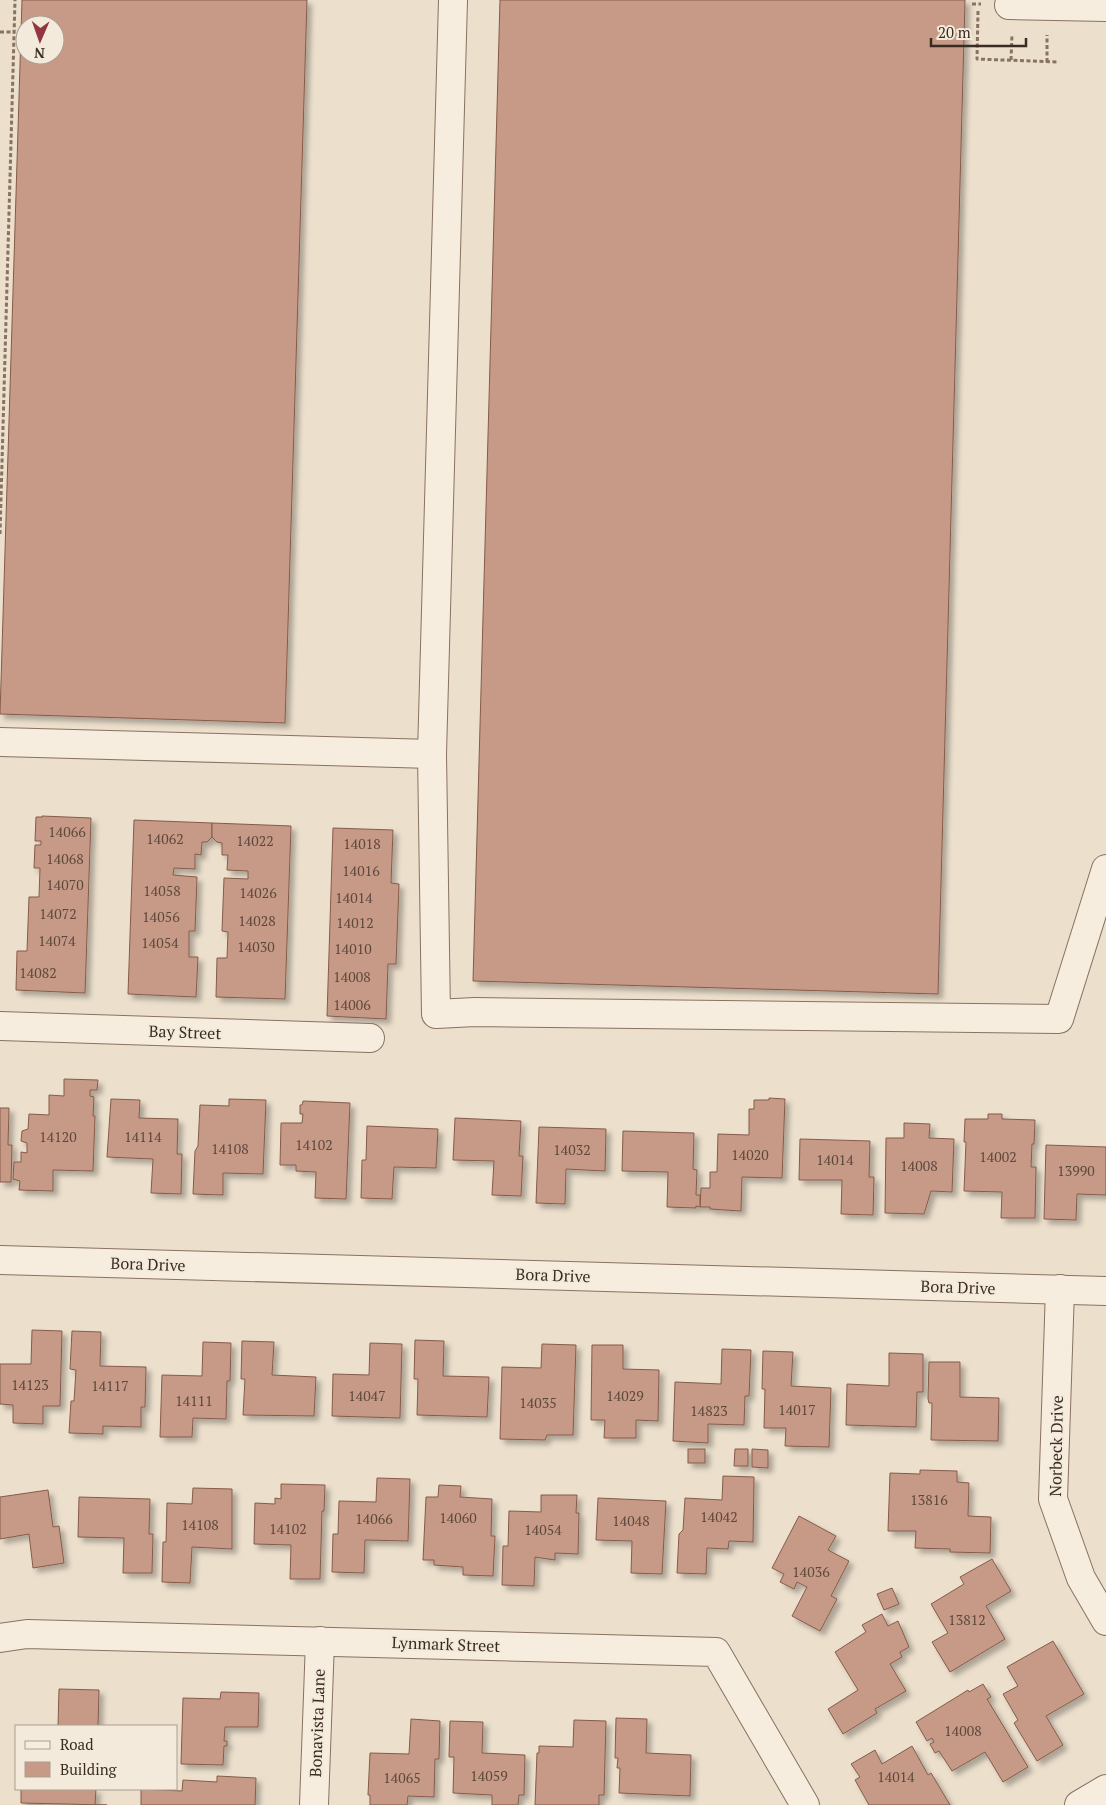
<svg xmlns="http://www.w3.org/2000/svg" width="1106" height="1805" viewBox="0 0 1106 1805" font-family="'PT Serif',serif">
<defs>
<filter id="shadow"><feDropShadow dx="4.5" dy="4.5" stdDeviation="2.5" flood-color="#0004"/></filter>
</defs>
<rect width="100%" height="100%" fill="#ecdfcc"/>
<g fill="#c69a86" stroke="#855b49" fill-rule="evenodd" filter="url(#shadow)">
<path d="M22,0H307L285,723L0,714ZM25,25H55V55H25Z"/>
<path d="M500,0H965L938,994L473,981Z"/>
<path d="M42,816L91,818L85,993L16,990L17,951H27L29,897H39L40,868H34L35,845H41V841H35L36,817H42Z"/>
<path d="M134,820L212,823V837L207,842H202L201,855L195,854V869L174,868L173,875L197,877L195,931H189V957H198L196,997L128,994Z"/>
<path d="M212,823L291,826L285,999L216,997L217,958H227L228,932L222,931L224,878L248,879V871L227,870L228,855H222V843L217,842L212,837Z"/>
<path d="M333,828L393,830L391,883L399,884L396,964H388L386,1019L327,1016Z"/>
<path d="M64,1079L98,1080L97,1090H90V1096L94,1097L93,1116H95L93,1171L53,1170V1191L19,1190L20,1181L13,1179L14,1162H21V1152L27,1153V1143L21,1141L22,1131L28,1129L29,1114L49,1115V1095L64,1096Z"/>
<path d="M769,1098L785,1099L782,1178L742,1177L741,1211L710,1209V1207H700L701,1188H710V1172H717L718,1134L749,1135V1109H754V1100H769Z"/>
<path d="M111,1099L140,1100L139,1118L178,1119L177,1154H182L181,1194L151,1193L153,1159L107,1157Z"/>
<path d="M229,1099L266,1100L263,1174L223,1173V1195L193,1194L195,1151L198,1146L200,1105L229,1106Z"/>
<path d="M303,1101L350,1103L346,1199L315,1198L316,1172L296,1171V1165H280L281,1123H302L303,1114H300V1105H302Z"/>
<path d="M0,1108H9L8,1145H12L11,1182H0Z"/>
<path d="M988,1114H1002V1119L1035,1120L1034,1144H1032L1031,1167H1036L1035,1218H1001L1002,1192L964,1191L966,1142H964L965,1119H988Z"/>
<path d="M455,1118L521,1121L519,1156H523L521,1196L492,1195L494,1161L453,1160Z"/>
<path d="M904,1123L930,1124L929,1138L954,1139L952,1192L931,1191L924,1214L885,1213L886,1138H904Z"/>
<path d="M367,1126L438,1129L436,1168L394,1167L392,1199L361,1198L362,1160H366Z"/>
<path d="M539,1127L606,1129L605,1171L566,1169L565,1204L536,1203Z"/>
<path d="M623,1131L694,1133L693,1169L697,1170L696,1195H700V1207L696,1206V1208L667,1207L668,1172L622,1171Z"/>
<path d="M800,1139L870,1141L869,1177H874L873,1215L841,1214L842,1180H799Z"/>
<path d="M1046,1145L1106,1147V1195L1077,1194L1076,1220L1044,1219Z"/>
<path d="M32,1330L62,1331L60,1406H43V1424L13,1423V1405L0,1404V1364H31Z"/>
<path d="M72,1331L101,1332L100,1366L146,1367L145,1407H141V1427L103,1426V1434L69,1433L71,1401H74L76,1370L70,1369Z"/>
<path d="M415,1340L444,1341L443,1376L489,1377L487,1417L417,1415L418,1379H414Z"/>
<path d="M242,1341L274,1342L272,1375L316,1377L314,1416L243,1415L245,1379H241Z"/>
<path d="M203,1342L231,1343L230,1381H227L226,1419L193,1418L192,1437H160L162,1375L202,1376Z"/>
<path d="M370,1343L402,1344L400,1418L332,1416L333,1374L369,1375Z"/>
<path d="M542,1344L576,1345L573,1435H547L545,1440L500,1439L502,1367L541,1368Z"/>
<path d="M592,1345H623V1369L659,1370L658,1421L636,1420V1438H604L605,1420H591Z"/>
<path d="M722,1349L751,1350L749,1396H745L744,1425L708,1424V1443L673,1441L675,1382L721,1384Z"/>
<path d="M763,1351L793,1352L791,1386L831,1388L829,1447L785,1446L786,1428H764L765,1389H762Z"/>
<path d="M889,1353L923,1354V1392H917L916,1427L846,1425L847,1384L889,1386Z"/>
<path d="M929,1362H960V1397L999,1398L998,1441L931,1440L932,1403H929L928,1399Z"/>
<rect x="688" y="1449" width="17" height="14"/>
<path d="M735,1449H748V1466H734Z"/>
<path d="M752,1449L768,1450V1468L752,1467Z"/>
<path d="M920,1470L957,1471V1482L969,1483L968,1516L991,1517L990,1553L950,1552V1549L915,1548L916,1531H888L890,1473L920,1474Z"/>
<path d="M723,1476L754,1477L753,1542L729,1541L728,1549L707,1548L706,1574L677,1573L679,1534L683,1530L685,1498L722,1500Z"/>
<path d="M377,1478L410,1479L408,1541L365,1540L364,1573L332,1572L333,1534H338L339,1501L376,1502Z"/>
<path d="M281,1484L325,1485L324,1511H322L320,1579H290L291,1545L254,1544L255,1503L275,1504V1498L281,1499Z"/>
<path d="M439,1485L461,1486L460,1497L492,1499L491,1536H495L493,1576L463,1575V1567L434,1565V1560H423L426,1497H438Z"/>
<path d="M193,1488L232,1489V1549L192,1547L190,1583L162,1582L163,1542H166L167,1503L192,1504Z"/>
<path d="M48,1490L53,1527L59,1526L64,1563L33,1568L29,1534L0,1539V1497Z"/>
<path d="M541,1495H577L576,1513H579L578,1554L555,1553V1560L535,1557L534,1586L502,1585L503,1546H508L509,1511L541,1512Z"/>
<path d="M79,1497L150,1499L149,1534H153L152,1573H123L124,1538L78,1537Z"/>
<path d="M598,1498L666,1501L662,1574L631,1573L632,1541L596,1540Z"/>
<path d="M799,1516L836,1536L828,1550L849,1561L831,1596L837,1599L820,1631L792,1616L807,1587L797,1582L794,1589L780,1582L784,1574L772,1568Z"/>
<path d="M992,1559L1011,1591L986,1606L1005,1639L950,1672L932,1642L948,1633L931,1604L964,1584L960,1577Z"/>
<path d="M892,1588L899,1604L884,1610L877,1594Z"/>
<path d="M882,1614L888,1626L898,1621L909,1647L900,1652L902,1657L890,1664L906,1691L875,1709L877,1713L843,1734L828,1709L858,1690L835,1652L866,1632L862,1625Z"/>
<path d="M1053,1641L1084,1694L1046,1716L1063,1745L1037,1761L1014,1723L1018,1720L1003,1694L1018,1686L1007,1667Z"/>
<path d="M983,1684L991,1697L987,1699L1028,1767L1003,1782L985,1752L952,1771L939,1751L935,1753L930,1744L934,1742L932,1738L927,1741L916,1722L968,1690L969,1692Z"/>
<path d="M59,1689L99,1690L98,1726H58Z"/>
<path d="M221,1692L259,1693L258,1727H225L224,1741H227V1746H224L223,1765L181,1764L183,1698L220,1699Z"/>
<path d="M616,1718L647,1719L646,1753L691,1755L690,1796L619,1793L620,1768H617L618,1758H615Z"/>
<path d="M411,1719L440,1721L439,1759H435L434,1797L408,1796L407,1805H370V1795H368L370,1753L409,1754Z"/>
<path d="M574,1720L606,1721L604,1795H599V1805H535L537,1753H539V1746L573,1747Z"/>
<path d="M450,1721L483,1722L482,1753L525,1755L524,1795H519L518,1805H492V1795L453,1793L454,1757H449Z"/>
<path d="M912,1746L928,1775L931,1773L950,1805H869L855,1780L860,1777L851,1764L875,1750L882,1764Z"/>
<path d="M217,1776L256,1778L255,1805H141V1789L182,1791L183,1780L217,1782Z"/>
<path d="M21,1789H96L95,1805H107L21,1803Z"/>
</g>
<g fill="none" stroke-linecap="round" stroke-linejoin="round">
<g stroke="#887261" stroke-width="30">
<g id="minor">
<path d="M453,0L432,754L436,1014L475,1012L1059,1019L1106,869"/>
<path d="M1009,5L1106,7"/>
<path d="M0,742L432,754"/>
<path d="M0,1026L370,1038"/>
<path d="M0,1260L1106,1291"/>
<path d="M1060,1289L1053,1499L1081,1578L1106,1621"/>
<path d="M0,1638L27,1634L716,1652L805,1805"/>
<path d="M314,1805L320,1641"/>
<path d="M1079,1805L1106,1789"/>
</g>
</g>
<g stroke="#887261" stroke-width="3" stroke-dasharray="4 2.5" stroke-linecap="butt">
<path d="M972,4H981"/>
<path d="M978,11L977,59L1057,62"/>
<path d="M0,32H14"/>
<path d="M1011,60L1012,35"/>
<path d="M1047,62V35"/>
<path d="M0,534L15,0"/>
</g>
<use href="#minor" stroke="#f7eddf" stroke-width="28"/>
</g>
<g text-anchor="middle" dominant-baseline="central" stroke-width="4" stroke-linejoin="round" paint-order="stroke">
<g font-size="14" fill="#5d483c">
<text x="67" y="831">14066</text>
<text x="165" y="838">14062</text>
<text x="255" y="840">14022</text>
<text x="362" y="843">14018</text>
<text x="65" y="858">14068</text>
<text x="361" y="870">14016</text>
<text x="65" y="884">14070</text>
<text x="162" y="890">14058</text>
<text x="258" y="892">14026</text>
<text x="354" y="897">14014</text>
<text x="58" y="913">14072</text>
<text x="161" y="916">14056</text>
<text x="257" y="920">14028</text>
<text x="355" y="922">14012</text>
<text x="57" y="940">14074</text>
<text x="160" y="942">14054</text>
<text x="256" y="946">14030</text>
<text x="353" y="948">14010</text>
<text x="38" y="972">14082</text>
<text x="352" y="976">14008</text>
<text x="352" y="1004">14006</text>
<text x="58" y="1136">14120</text>
<text x="143" y="1136">14114</text>
<text x="314" y="1144">14102</text>
<text x="230" y="1148">14108</text>
<text x="572" y="1149">14032</text>
<text x="750" y="1154">14020</text>
<text x="998" y="1156">14002</text>
<text x="835" y="1159">14014</text>
<text x="919" y="1165">14008</text>
<text x="1076" y="1170">13990</text>
<text x="30" y="1384">14123</text>
<text x="110" y="1385">14117</text>
<text x="367" y="1395">14047</text>
<text x="625" y="1395">14029</text>
<text x="194" y="1400">14111</text>
<text x="538" y="1402">14035</text>
<text x="797" y="1409">14017</text>
<text x="709" y="1410">14823</text>
<text x="929" y="1499">13816</text>
<text x="719" y="1516">14042</text>
<text x="458" y="1517">14060</text>
<text x="374" y="1518">14066</text>
<text x="631" y="1520">14048</text>
<text x="200" y="1524">14108</text>
<text x="288" y="1528">14102</text>
<text x="543" y="1529">14054</text>
<text x="811" y="1571">14036</text>
<text x="967" y="1619">13812</text>
<text x="963" y="1730">14008</text>
<text x="489" y="1775">14059</text>
<text x="896" y="1776">14014</text>
<text x="402" y="1777">14065</text>
</g>
<g font-size="16" fill="#3a2c23" stroke="#f4eadb">
<text transform="translate(185 1032) rotate(2)">Bay Street</text>
<text transform="translate(148 1264) rotate(2)">Bora Drive</text>
<text transform="translate(553 1275) rotate(2)">Bora Drive</text>
<text transform="translate(958 1287) rotate(2)">Bora Drive</text>
<text transform="translate(1056 1446) rotate(-89)">Norbeck Drive</text>
<text transform="translate(446 1644) rotate(2)">Lynmark Street</text>
<text transform="translate(317 1723) rotate(-88)">Bonavista Lane</text>
</g>
</g>
<rect x="15" y="1725" width="162" height="65" fill="#f4eadb" stroke="#aa9e91"/>
<rect x="25" y="1741" width="25" height="8" fill="#f7eddf" stroke="#aa9e91"/>
<text x="60" y="1750" font-size="15" fill="#3a2c23">Road</text>
<rect x="25" y="1762" width="25" height="15" fill="#c69a86" stroke="#aa9e91"/>
<text x="60" y="1775" font-size="15" fill="#3a2c23">Building</text>
<g transform="translate(40 40) rotate(182)"><circle r="24" fill="#f4eadb" stroke="#aa9e91"/>
<path d="M0-4L9 19L0 12L-9 19Z" fill="#923640"/>
<text y="-8" font-size="14" font-weight="bold" text-anchor="middle" fill="#3a2c23">N</text>
</g>
<path d="M931 38v8h95v-8" fill="none" stroke="#3a2c23" stroke-width="2.5"/>
<text x="938" y="38" font-size="15" fill="#3a2c23" stroke="#f4eadb" stroke-width="4" paint-order="stroke">20 m</text>
</svg>
